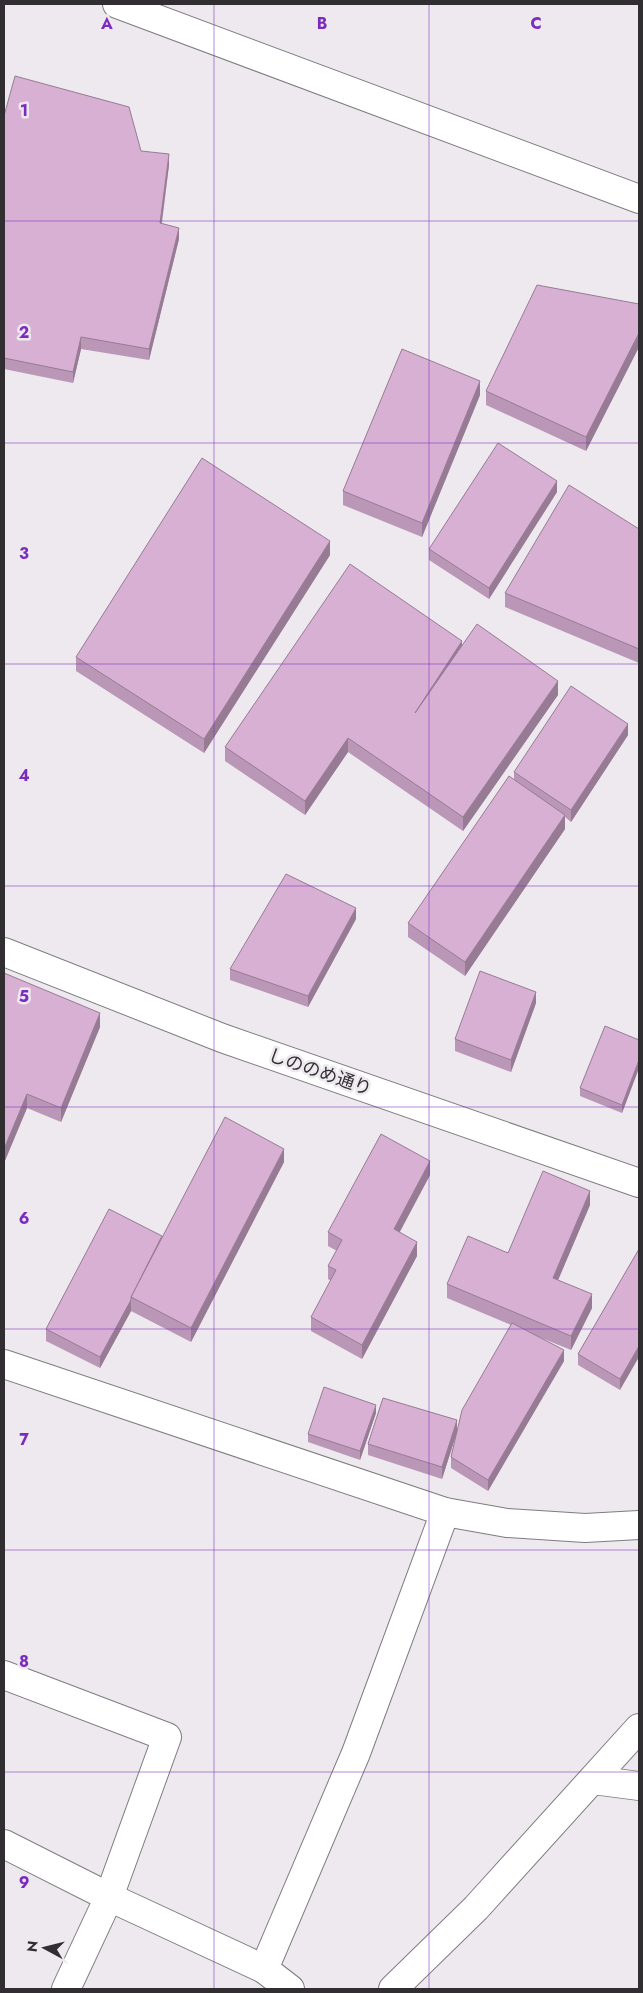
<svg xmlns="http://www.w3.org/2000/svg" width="643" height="1993" viewBox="0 0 643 1993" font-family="Jost,'Noto Sans JP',sans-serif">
<rect width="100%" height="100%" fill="#ede9ee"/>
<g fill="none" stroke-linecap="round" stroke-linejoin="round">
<g stroke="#7f7c81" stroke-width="30">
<g id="minor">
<path d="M117,4L639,199"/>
<path d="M4,1364L445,1512L507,1523L585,1528L639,1525"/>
<path d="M4,1675L167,1737L109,1897L66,1989"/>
<path d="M593,1780L639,1786"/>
<path d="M4,1844L109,1897L264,1969L290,1989"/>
<path d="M264,1969L356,1753L445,1512"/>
<path d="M393,1989L476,1908L639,1728"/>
</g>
</g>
<g stroke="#7f7c81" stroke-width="30">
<path id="secondary" d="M4,952L222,1038L639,1183"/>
</g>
<use href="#minor" stroke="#fff" stroke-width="28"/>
<use href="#secondary" stroke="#fff" stroke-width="28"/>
</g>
<g fill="#ba97b6">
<path d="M4,116L141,151L169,165L162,223L179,239L149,360L81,349L73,383L4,369Z"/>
<path d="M639,304V347L586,451L486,405V391Z"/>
<path d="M480,395L422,537L343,505V491Z"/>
<path d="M557,492L489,599L429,560V549Z"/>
<path d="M639,529V663L505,607V593Z"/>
<path d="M330,555L204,753L76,671V657Z"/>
<path d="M462,645L558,695L463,831L348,752L305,815L225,761V747Z"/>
<path d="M628,735L571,822L565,817V829L465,976L408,937V923L514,780V772Z"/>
<path d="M356,919L308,1007L230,980V969Z"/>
<path d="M4,973L100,1027L61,1122L27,1108L4,1163Z"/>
<path d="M536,1003L511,1072L455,1051V1039Z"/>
<path d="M639,1040V1068L622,1113L580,1096V1088Z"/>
<path d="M284,1162L191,1342L131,1311L100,1368L46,1341V1329L162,1237Z"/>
<path d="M430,1175L399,1232L417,1256L362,1359L311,1331V1317L331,1281L328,1279V1266L337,1251L328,1246V1232Z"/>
<path d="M590,1205L558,1280L592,1308L571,1350L534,1335L564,1361L488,1491L451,1468V1457L457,1432L442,1479L368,1455V1444L457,1432L511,1325L447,1298V1284L508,1253Z"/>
<path d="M639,1249L620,1390L578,1365V1354Z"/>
<path d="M376,1413L360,1460L308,1442V1434Z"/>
</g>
<g fill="#977b94">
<path d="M169,154V165L160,234V223Z"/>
<path d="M179,228V239L149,360V349Z"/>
<path d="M639,333V347L586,451V437Z"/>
<path d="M81,337V349L73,383V372Z"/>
<path d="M480,381V395L422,537V523Z"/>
<path d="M557,481V492L489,599V588Z"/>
<path d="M330,541V555L204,753V739Z"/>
<path d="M462,641V655L415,713Z"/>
<path d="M558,681V695L463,831V817Z"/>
<path d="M628,724V735L571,822V810Z"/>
<path d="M348,738V752L305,815V801Z"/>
<path d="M565,815V829L465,976V962Z"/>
<path d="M356,908V919L308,1007V996Z"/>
<path d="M536,992V1003L511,1072V1060Z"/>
<path d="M100,1013V1027L61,1122V1108Z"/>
<path d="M639,1060V1068L622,1113V1105Z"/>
<path d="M27,1094V1108L4,1163V1149Z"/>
<path d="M284,1149V1162L191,1342V1328Z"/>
<path d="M430,1161V1175L394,1243V1229Z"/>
<path d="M590,1191V1205L553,1292V1278Z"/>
<path d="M417,1242V1256L362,1359V1345Z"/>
<path d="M592,1294V1308L571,1350V1336Z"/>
<path d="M131,1300V1311L100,1368V1357Z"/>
<path d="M639,1346V1357L620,1390V1379Z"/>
<path d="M564,1350V1361L488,1491V1480Z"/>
<path d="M376,1405V1413L360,1460V1451Z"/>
<path d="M457,1420V1432L442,1479V1467Z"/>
</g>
<g fill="#d8b0d4" stroke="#977b94">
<path d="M15,76L129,107L141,151L169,154L160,223L179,228L149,349L81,337L73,372L4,358V116Z"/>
<path d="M537,285L639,304V333L586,437L486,391Z"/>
<path d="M402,349L480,381L422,523L343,491Z"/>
<path d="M498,443L557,481L489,588L429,549Z"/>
<path d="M202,458L330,541L204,739L76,657Z"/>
<path d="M569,485L639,529V649L505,593Z"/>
<path d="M350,564L462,641L415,713L477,624L558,681L463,817L348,738L305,801L225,747Z"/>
<path d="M571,686L628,724L571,810L514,772Z"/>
<path d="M509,776L565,815L465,962L408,923Z"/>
<path d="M286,874L356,908L308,996L230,969Z"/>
<path d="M480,971L536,992L511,1060L455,1039Z"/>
<path d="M4,973L100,1013L61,1108L27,1094L4,1149Z"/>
<path d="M605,1026L639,1040V1060L622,1105L580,1088Z"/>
<path d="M225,1117L284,1149L191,1328L131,1297Z"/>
<path d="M381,1134L430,1161L394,1229L417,1242L362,1345L311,1317L336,1270L328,1266L342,1240L328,1232Z"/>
<path d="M543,1171L590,1191L553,1278L592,1294L571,1336L447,1284L468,1236L508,1253Z"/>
<path d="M109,1209L162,1236L131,1297V1300L100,1357L46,1329Z"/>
<path d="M639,1249V1346L620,1379L578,1354Z"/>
<path d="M512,1323L564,1350L488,1480L451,1457L462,1410Z"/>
<path d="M324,1387L376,1405L360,1451L308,1434Z"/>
<path d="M383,1398L457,1420L442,1467L368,1444Z"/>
</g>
<path fill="none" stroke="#7b2cbf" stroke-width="1" stroke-opacity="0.55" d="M214,4V1989M429,4V1989M4,221H639M4,443H639M4,664H639M4,886H639M4,1107H639M4,1329H639M4,1550H639M4,1772H639"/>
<g text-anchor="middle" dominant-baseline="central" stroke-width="5" stroke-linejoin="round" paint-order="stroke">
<g font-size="18" fill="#302e30" stroke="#ede9ee">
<text transform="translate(320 1072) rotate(19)">しののめ通り</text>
</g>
</g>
<g font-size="16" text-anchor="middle" font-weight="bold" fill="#7b2cbf" stroke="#ede9ee" stroke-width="5" stroke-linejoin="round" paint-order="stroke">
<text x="107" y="29">A</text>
<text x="322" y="29">B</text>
<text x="536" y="29">C</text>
<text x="24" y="116">1</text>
<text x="24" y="338">2</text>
<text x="24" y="559">3</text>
<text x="24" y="781">4</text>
<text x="24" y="1002">5</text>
<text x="24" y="1224">6</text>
<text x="24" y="1445">7</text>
<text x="24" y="1667">8</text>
<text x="24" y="1888">9</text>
</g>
<rect width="643" height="1993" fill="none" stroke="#302e30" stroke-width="10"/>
<g transform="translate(45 1948) rotate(277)" stroke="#ede9ee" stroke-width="4" paint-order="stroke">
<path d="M0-4L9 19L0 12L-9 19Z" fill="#302e30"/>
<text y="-8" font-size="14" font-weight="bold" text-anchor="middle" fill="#302e30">N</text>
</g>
</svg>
